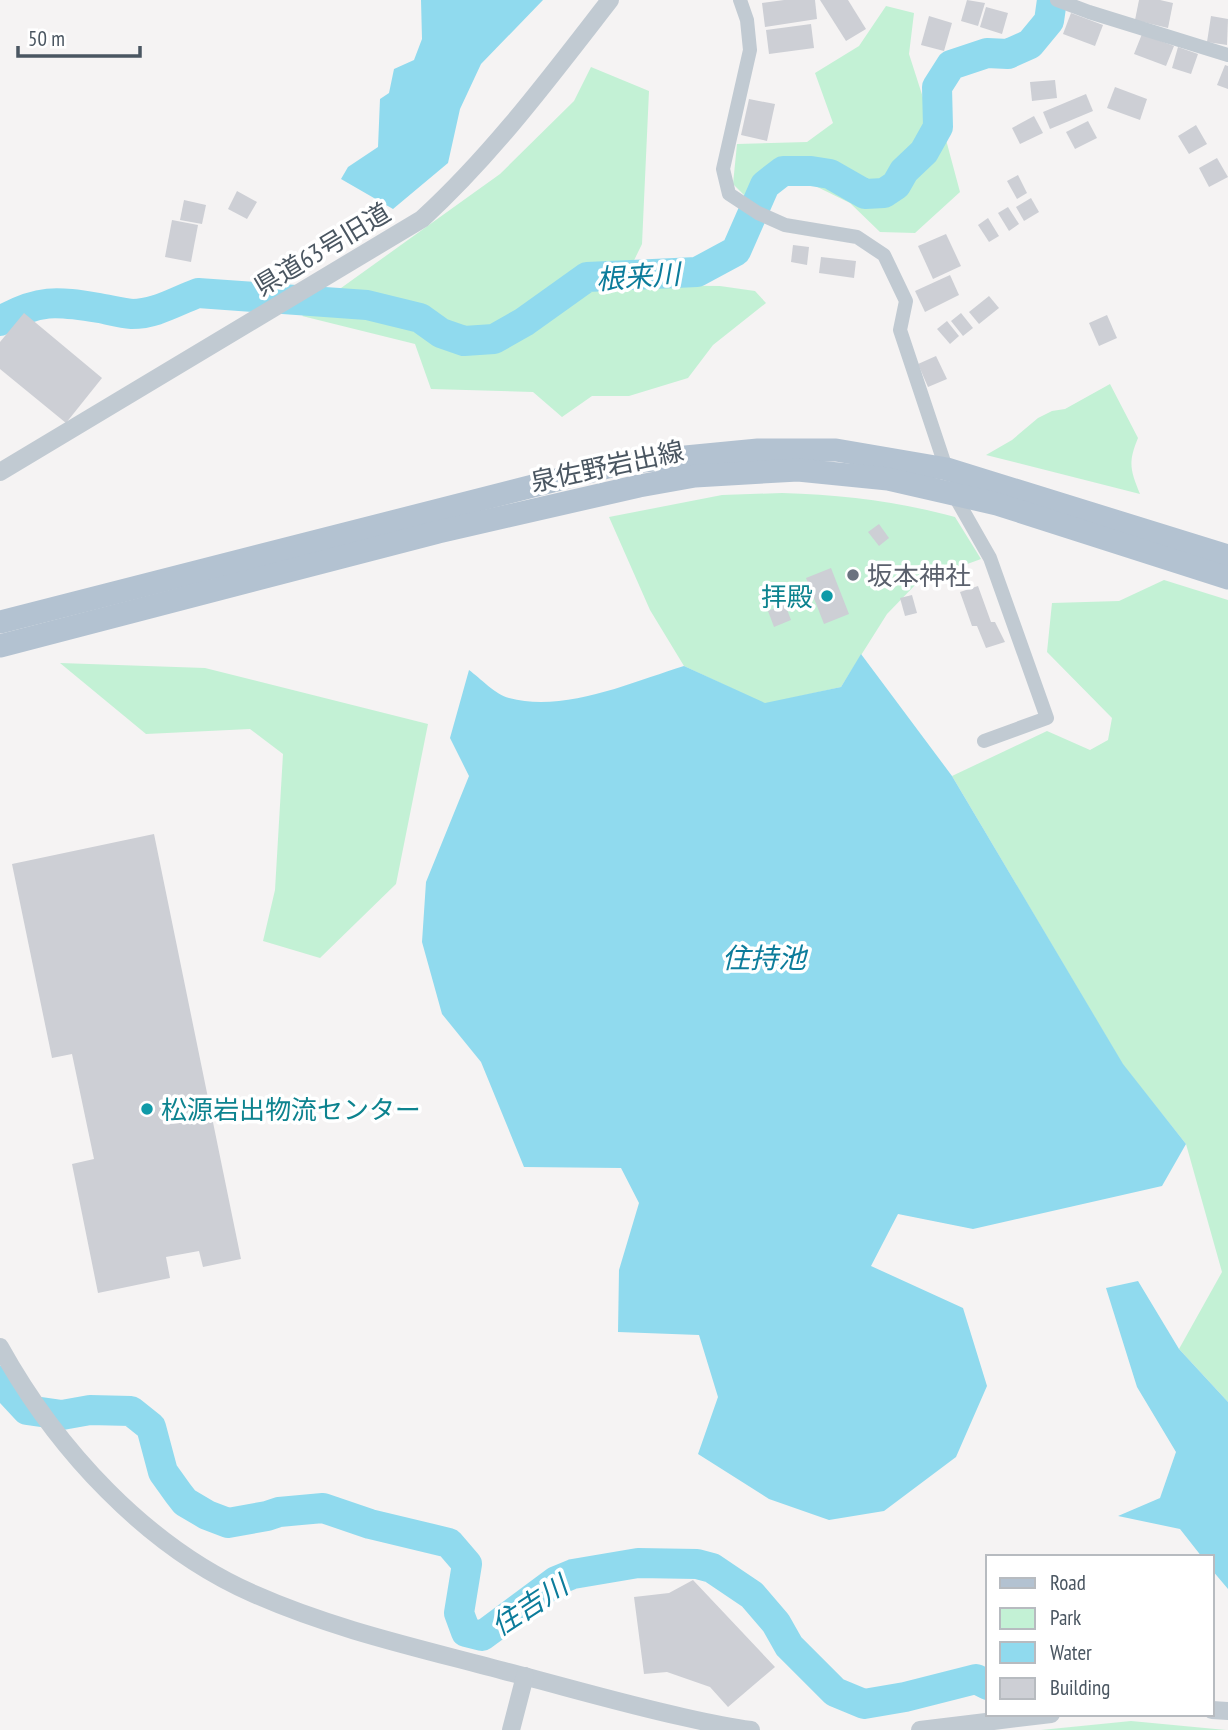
<svg xmlns="http://www.w3.org/2000/svg" width="1228" height="1730" viewBox="0 0 1228 1730" font-family="'PT Sans Narrow','Noto Sans JP',sans-serif">
<rect width="100%" height="100%" fill="#f5f3f3"/>
<g fill="#c3f1d5">
<path d="M886,6L914,13L909,54L926,107L945,136L960,192L915,233L880,232L850,203L805,181L745,196L733,184L737,144L807,142L833,123L815,73L859,46Z"/>
<path d="M591,67L649,91L642,244L622,285L720,286L755,291L766,303L713,345L688,378L629,396H592L562,417L533,392L431,389L415,344L302,316L500,174L574,101Z"/>
<path d="M1110,384L1138,438C1128,462 1130,470 1140,494L986,455L1012,440L1038,418L1052,411L1065,409Z"/>
<path d="M782,493C843,495 896,501 955,517L981,559L918,582L887,614L841,687L765,704L684,666L650,610L609,517L722,495Z"/>
<path d="M1164,580L1228,600V1402L1179,1349L1222,1272L1186,1144L1123,1065L952,776L1047,731L1090,750L1108,740L1112,718L1047,652L1052,603L1119,601Z"/>
<path d="M60,663L205,668L428,724L396,884L320,958L263,941L275,890L283,754L250,729L146,734Z"/>
<path d="M1131,1721L1226,1730H1041Z"/>
</g>
<g fill="#90daee">
<path d="M421,0H543L481,64L460,109L448,163L393,209L341,179L348,167L378,147L380,99L389,93L394,69L414,60L422,39Z"/>
<path d="M861,654L952,776L1123,1064L1186,1144L1162,1186L973,1229L898,1214L871,1266L963,1308L987,1386L956,1457L884,1511L829,1520L769,1499L698,1454L718,1397L699,1335L618,1332L619,1270L639,1203L621,1168L524,1167L481,1062L442,1014L422,942L426,882L469,776L450,738L469,670C480,678 496,695 509,698C564,713 632,682 684,666L765,703L841,687Z"/>
<path d="M1138,1281L1179,1349L1228,1402V1589L1212,1570V1557H1202L1180,1529L1118,1516L1160,1498L1176,1452L1137,1387L1106,1288Z"/>
</g>
<g fill="none" stroke-linecap="round" stroke-linejoin="round">
<g stroke="#90daee" stroke-width="30">
<path d="M0,321C39,299 56,301 99,308C110,310 121,313 132,314C156,314 176,301 198,293L367,305L420,318L441,333L464,341L494,339L524,322L587,277L697,272L736,251L765,185L783,171H811L830,174L865,194L884,193L896,185L904,171L924,152L938,127L937,87L951,65L987,53L1008,54L1030,44L1049,21L1052,0"/>
<path d="M0,1381L27,1410L62,1415L90,1410L131,1411L151,1427L163,1472L178,1493L185,1502L207,1515L228,1523L267,1516L279,1512L323,1508L370,1524L449,1543L467,1564L459,1613L466,1632L482,1636L556,1581L573,1574L638,1563L697,1564L712,1568L752,1595L776,1623L789,1646L835,1692L864,1704L905,1697L976,1679L988,1685"/>
</g>
</g>
<g fill="#cdcfd5">
<path d="M784,0H815L817,19L765,27L762,3Z"/>
<path d="M820,0H848L866,29L846,41Z"/>
<path d="M967,0L985,3L978,26L961,21Z"/>
<path d="M1139,0H1160L1173,3L1168,28L1135,20Z"/>
<path d="M986,7L1008,13L1002,34L980,27Z"/>
<path d="M1071,13L1103,25L1095,46L1063,34Z"/>
<path d="M929,16L952,23L944,51L921,45Z"/>
<path d="M1211,16L1228,19L1227,45L1207,42Z"/>
<path d="M811,24L814,48L769,54L766,30Z"/>
<path d="M1142,34L1174,46L1166,66L1134,54Z"/>
<path d="M1178,47L1198,54L1191,74L1172,68Z"/>
<path d="M1225,65L1228,66V89L1217,85Z"/>
<path d="M1055,80L1057,98L1032,101L1030,82Z"/>
<path d="M1115,87L1147,99L1140,120L1107,108Z"/>
<path d="M1086,94L1093,111L1050,129L1043,112Z"/>
<path d="M749,99L775,104L767,141L741,135Z"/>
<path d="M1034,116L1043,133L1020,144L1012,128Z"/>
<path d="M1088,121L1097,138L1075,149L1066,132Z"/>
<path d="M1196,125L1207,144L1189,154L1178,136Z"/>
<path d="M1217,158L1228,177L1209,187L1199,168Z"/>
<path d="M1018,175L1027,193L1017,199L1007,181Z"/>
<path d="M237,191L257,202L247,219L228,209Z"/>
<path d="M1031,198L1039,212L1024,221L1016,207Z"/>
<path d="M184,200L206,205L202,224L180,220Z"/>
<path d="M1008,207L1019,224L1009,231L998,213Z"/>
<path d="M988,218L999,236L989,242L978,225Z"/>
<path d="M172,220L198,225L191,262L165,257Z"/>
<path d="M946,234L961,266L933,279L918,246Z"/>
<path d="M793,245L809,247L807,265L791,262Z"/>
<path d="M821,257L856,261L854,278L819,273Z"/>
<path d="M950,275L959,295L925,312L915,291Z"/>
<path d="M989,296L999,308L979,324L969,312Z"/>
<path d="M24,313L102,378L66,423L0,369V342Z"/>
<path d="M961,313L973,328L963,336L951,321Z"/>
<path d="M1107,315L1117,338L1099,346L1089,323Z"/>
<path d="M947,321L959,336L950,344L937,329Z"/>
<path d="M936,356L947,379L928,387L918,364Z"/>
<path d="M879,524L889,538L879,546L868,532Z"/>
<path d="M831,568L849,614L824,624L806,578Z"/>
<path d="M978,586L991,622H995L1005,642L986,648L977,626H972L960,592Z"/>
<path d="M912,595L917,613L905,616L900,598Z"/>
<path d="M785,604L791,620L774,627L768,611Z"/>
<path d="M154,834L241,1259L203,1267L199,1251L166,1257L170,1278L98,1293L72,1164L94,1159L72,1054L52,1058L12,864Z"/>
<path d="M693,1580L775,1667L728,1707L710,1687L667,1672L644,1674L634,1597L669,1593Z"/>
</g>
<g fill="none" stroke-linecap="round" stroke-linejoin="round">
<g stroke="#c1cad2" stroke-width="14">
<path d="M740,0L747,20L750,50L723,169L729,194L758,213L785,225L857,237L884,255L906,301L900,330L948,474"/>
<path d="M1057,0L1089,12L1228,55"/>
<path d="M953,493L990,558L1047,718L984,741"/>
</g>
<g stroke="#c1cad2" stroke-width="18">
<path d="M0,472L422,219C493,154 551,76 610,0"/>
<path d="M0,1347C56,1448 146,1547 254,1594C335,1630 423,1649 508,1672C566,1687 624,1704 683,1717C705,1722 728,1727 751,1730"/>
<path d="M1212,1710L1228,1711"/>
<path d="M511,1730L525,1676"/>
<path d="M920,1730L1051,1714"/>
</g>
<g stroke="#b3c2d1" stroke-width="23">
<path d="M0,622L623,463L758,450H836L947,469L1228,556"/>
<path d="M0,646L438,532L639,486L695,476L798,470L888,479L997,504L1228,578"/>
</g>
</g>
<circle fill="#6b7280" stroke="#fff" stroke-width="2.5" cx="853" cy="575" r="7"/>
<g fill="#0f9aa8" stroke="#fff" stroke-width="2.5">
<circle cx="827" cy="596" r="7"/>
<circle cx="147" cy="1109" r="7"/>
</g>
<g text-anchor="middle" dominant-baseline="central" stroke-width="7" stroke-linejoin="round" paint-order="stroke">
<g font-size="26" fill="#4a5661" stroke="#fff">
<text transform="translate(322 249) rotate(-31)">県道63号旧道</text>
<text transform="translate(607 466) rotate(-12)">泉佐野岩出線</text>
</g>
<g font-size="26" fill="#5b616d" stroke="#fff" text-anchor="start">
<text x="867" y="575">坂本神社</text>
</g>
<g font-size="26" fill="#0d838f" stroke="#fff" text-anchor="end">
<text x="813" y="596">拝殿</text>
<text x="161" y="1109" text-anchor="start">松源岩出物流センター</text>
</g>
<g font-size="28" font-style="italic" fill="#0c7c9b" stroke="#fff">
<text transform="translate(638 276) rotate(-4)">根来川</text>
<text x="764" y="957">住持池</text>
<text transform="translate(529 1605) rotate(-33)">住吉川</text>
</g>
</g>
<rect x="986" y="1555" width="228" height="161" fill="#ffffff" stroke="#b7bbc0" stroke-width="2"/>
<rect x="1000" y="1578" width="35" height="10" fill="#b3c2d1" stroke="#b7bbc0" stroke-width="2"/>
<text x="1050" y="1590" font-size="21" fill="#4a5661">Road</text>
<rect x="1000" y="1608" width="35" height="21" fill="#c3f1d5" stroke="#b7bbc0" stroke-width="2"/>
<text x="1050" y="1625" font-size="21" fill="#4a5661">Park</text>
<rect x="1000" y="1642" width="35" height="21" fill="#90daee" stroke="#b7bbc0" stroke-width="2"/>
<text x="1050" y="1660" font-size="21" fill="#4a5661">Water</text>
<rect x="1000" y="1678" width="35" height="21" fill="#cdcfd5" stroke="#b7bbc0" stroke-width="2"/>
<text x="1050" y="1695" font-size="21" fill="#4a5661">Building</text>
<path d="M18 46v10h122v-10" fill="none" stroke="#4a5661" stroke-width="3.5"/>
<text x="28" y="46" font-size="21" fill="#4a5661" stroke="#ffffff" stroke-width="5" paint-order="stroke">50 m</text>
</svg>
